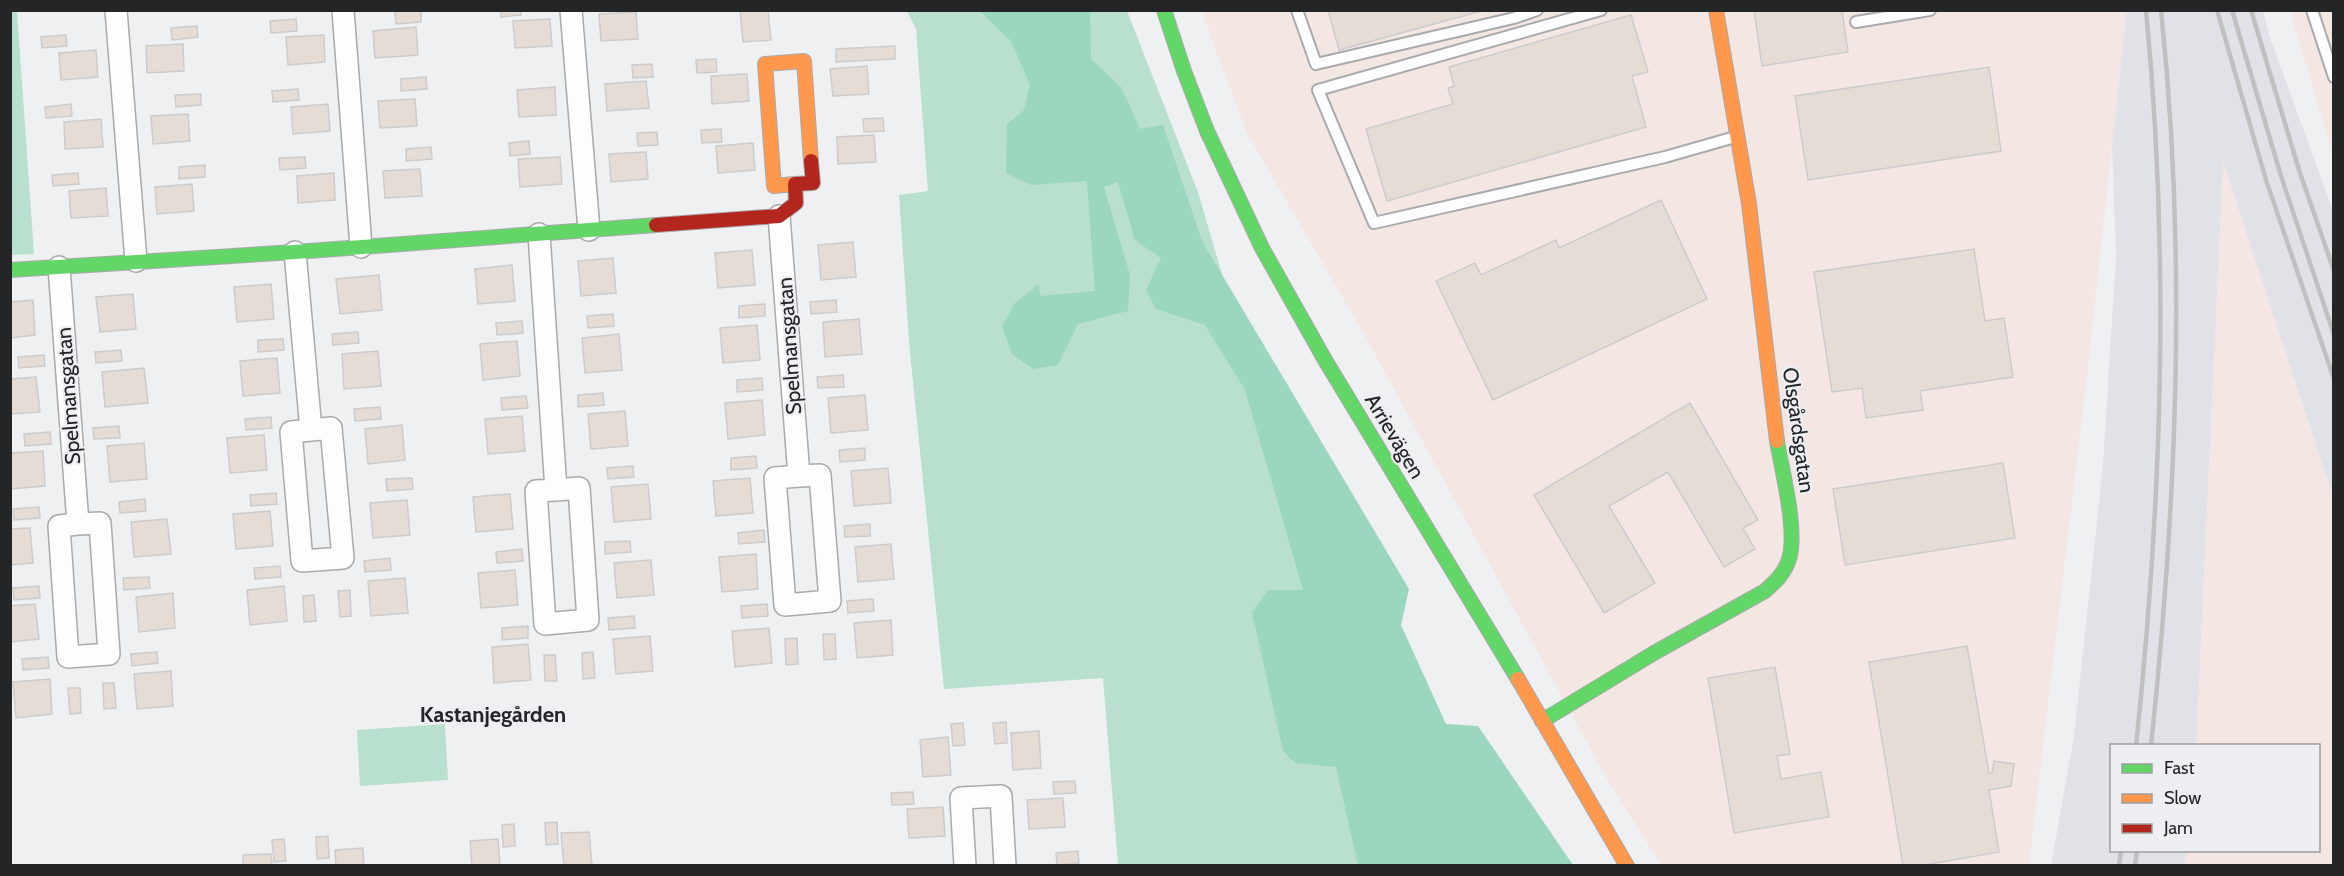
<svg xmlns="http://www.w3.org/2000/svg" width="2344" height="876" viewBox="0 0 2344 876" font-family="Cabin,sans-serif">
<rect width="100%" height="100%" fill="#eff0f1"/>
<path fill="#e0e2e8" d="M2107,11H2263L2269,35L2333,211V654L2239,745L2112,746V850L2228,851L2227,865L2051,866L2074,736L2103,465L2116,255Z"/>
<g fill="#f4e7e3">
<path d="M1201,11H2127L2085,393L2029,865H1661L1608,781L1364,334L1248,135Z"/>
<path d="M2290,11H2333V154Z"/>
<path d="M2223,162L2333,496V865H2184L2187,851L2318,850V746L2196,745Z"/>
</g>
<g fill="#b9dfce">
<path d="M10,11H17L34,254L11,255Z"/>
<path d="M907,11H1127L1198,192L1394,865H1118L1103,678L944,689L909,342L899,195L928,191L916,29Z"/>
<path d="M445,724L448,780L360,786L357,730Z"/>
</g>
<path fill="#9ad7be" d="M980,11H1090L1091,59L1121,87L1140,129L1163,125L1202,241L1409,589L1401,625L1446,724L1478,726L1573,865H1358L1336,767L1295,763L1283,751L1252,612L1268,590H1303L1245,390L1205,325L1156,309L1146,290L1161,258L1135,240L1118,182L1104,187L1130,275L1128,311L1078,324L1058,365L1033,369L1012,354L1002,326L1015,303L1039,284L1040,296L1095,291L1087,181L1031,185L1006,173L1007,124L1024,110L1030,85L1011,41Z"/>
<g fill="#e5dcd6" stroke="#cccccd" stroke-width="1.5">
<path d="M421,10V22L396,24L395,12Z"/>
<path d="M501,10H521V15L501,17Z"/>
<path d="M740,10H768L771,40L743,42Z"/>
<path d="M1328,10H1485L1339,50Z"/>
<path d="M1754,10H1842L1848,52L1762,66Z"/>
<path d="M636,12L638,39L601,41L599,14Z"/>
<path d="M1631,15L1648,72L1632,76L1646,127L1387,201L1366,129L1453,104L1448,88L1454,86L1449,67Z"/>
<path d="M296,19L297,31L271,33L270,21Z"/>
<path d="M550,19L552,46L515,48L513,21Z"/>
<path d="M197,26L198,37L172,40L171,28Z"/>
<path d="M416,27L418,55L375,58L373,31Z"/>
<path d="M66,35L67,46L42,48L41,37Z"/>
<path d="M324,35L325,62L288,65L286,37Z"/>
<path d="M183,44L184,71L147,73L146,46Z"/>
<path d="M895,46V59L836,62V49Z"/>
<path d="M96,50L98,77L61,80L59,53Z"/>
<path d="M716,59L717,72L697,73L696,60Z"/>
<path d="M652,64L653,77L633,78L632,65Z"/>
<path d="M867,66L869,94L833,96L830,69Z"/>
<path d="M1989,67L2001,151L1808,180L1795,96Z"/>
<path d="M747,74L749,101L712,104L711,76Z"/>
<path d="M426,77L427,89L401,91V79Z"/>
<path d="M646,81L649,108L607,111L605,84Z"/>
<path d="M555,87L556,115L519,117L517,90Z"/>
<path d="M298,89L299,100L273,102L272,91Z"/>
<path d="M201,94V105L176,107L175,95Z"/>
<path d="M415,99L417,126L380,128L378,101Z"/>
<path d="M71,104L72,116L46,118L45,107Z"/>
<path d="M328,104L330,131L293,134L291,107Z"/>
<path d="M188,114L190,141L153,144L151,116Z"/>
<path d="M883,118L884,131L864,132L863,119Z"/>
<path d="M101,119L103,147L65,149L64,122Z"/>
<path d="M721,129L722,142L702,143L701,130Z"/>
<path d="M657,132L658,145L638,146L637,133Z"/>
<path d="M874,135L876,162L838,164L837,137Z"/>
<path d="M529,141L530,154L510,156L509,143Z"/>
<path d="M753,143L755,170L718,173L716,146Z"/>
<path d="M431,147L432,159L406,161V149Z"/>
<path d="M646,152L648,179L611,182L609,154Z"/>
<path d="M305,157L306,168L280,170L279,158Z"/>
<path d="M560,157L562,184L520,187L518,159Z"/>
<path d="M205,165V177L179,179V167Z"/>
<path d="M420,169L422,196L385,198L383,171Z"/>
<path d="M78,173L79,184L53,186L52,175Z"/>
<path d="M334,173L335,200L298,203L297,176Z"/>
<path d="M192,184L194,211L157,214L155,187Z"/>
<path d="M106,188L108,216L71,218L69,191Z"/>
<path d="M1661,200L1707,299L1493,400L1436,281L1475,263L1481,275L1556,240L1559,248Z"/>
<path d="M853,242L856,277L821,280L818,245Z"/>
<path d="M1974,249L1985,321L2004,318L2013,377L1920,391L1923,410L1866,418L1862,388L1832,392L1814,272Z"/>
<path d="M752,250L755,285L718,288L715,253Z"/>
<path d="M613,258L616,293L581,296L578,261Z"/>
<path d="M512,265L515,301L478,304L475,269Z"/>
<path d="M379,275L382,310L340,314L336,279Z"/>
<path d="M271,284L274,319L237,322L234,287Z"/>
<path d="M133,294L136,329L100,332L96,297Z"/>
<path d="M33,300L35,335L10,338V302Z"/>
<path d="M836,300L837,312L811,314L810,302Z"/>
<path d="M765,304V316L739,318V306Z"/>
<path d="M613,314L614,326L588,328L587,316Z"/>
<path d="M859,319L862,354L825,357L823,322Z"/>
<path d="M522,321L523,333L497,335L496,323Z"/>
<path d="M757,325L760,360L723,363L720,328Z"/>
<path d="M358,332L359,343L333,345L332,334Z"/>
<path d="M619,334L622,370L585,373L582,338Z"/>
<path d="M283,339L284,350L258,352V340Z"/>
<path d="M517,341L520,376L483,380L480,344Z"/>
<path d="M121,350L122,361L96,363L95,352Z"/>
<path d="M378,351L381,386L344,389L342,354Z"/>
<path d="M44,355L45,366L19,368L18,357Z"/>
<path d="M277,358L280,393L243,396L240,361Z"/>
<path d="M144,368L148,403L105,407L102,372Z"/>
<path d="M843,375L844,387L818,388L817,377Z"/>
<path d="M36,377L40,412L10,414V379Z"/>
<path d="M762,378L763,390L737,392V380Z"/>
<path d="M603,393L604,405L578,407V395Z"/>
<path d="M865,395L868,430L831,433L828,398Z"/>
<path d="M526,396L528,408L502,410L501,398Z"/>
<path d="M762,400L765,435L728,439L725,403Z"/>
<path d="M1690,403L1758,520L1743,528L1755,549L1724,567L1668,472L1609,506L1655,583L1604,613L1534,495Z"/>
<path d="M380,407L381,419L355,421L354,409Z"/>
<path d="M625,411L628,446L591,449L588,414Z"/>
<path d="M522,416L525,451L488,454L485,419Z"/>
<path d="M271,417L272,428L246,430L245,419Z"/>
<path d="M402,425L405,460L368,464L365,429Z"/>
<path d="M119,426L120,438L94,439L93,428Z"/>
<path d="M50,432L51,444L25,446L24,434Z"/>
<path d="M264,435L267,470L230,473L227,438Z"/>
<path d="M144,443L147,479L110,482L107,446Z"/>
<path d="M865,448V460L840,462L839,450Z"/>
<path d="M43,451L45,486L10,489V453Z"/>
<path d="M756,456L757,468L731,470V458Z"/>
<path d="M2003,463L2015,538L1845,565L1833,489Z"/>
<path d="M633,466L634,477L608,479L607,468Z"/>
<path d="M888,468L891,503L854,506L851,471Z"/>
<path d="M412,478L413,489L387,491L386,479Z"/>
<path d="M750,478L753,513L716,516L713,481Z"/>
<path d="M648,484L651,519L614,522L611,487Z"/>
<path d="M276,493L277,504L251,506L250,495Z"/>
<path d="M510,494L513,529L476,532L473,497Z"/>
<path d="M145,499L146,511L120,513L119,502Z"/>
<path d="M407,500L410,535L373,538L370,503Z"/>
<path d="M39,507L40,518L14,520L13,509Z"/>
<path d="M270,511L273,546L236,549L233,514Z"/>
<path d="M167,519L171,554L134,557L131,522Z"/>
<path d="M870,524V536L845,537L844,526Z"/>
<path d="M30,528L33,563L10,565V529Z"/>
<path d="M764,530L765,542L739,544L738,533Z"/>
<path d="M630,541L631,552L605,554V542Z"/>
<path d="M891,544L894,579L858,582L855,547Z"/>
<path d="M522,549L523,561L497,563L496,552Z"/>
<path d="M756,554L758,589L722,592L719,557Z"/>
<path d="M390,558L391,570L365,572L364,561Z"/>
<path d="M651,560L654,595L617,598L614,563Z"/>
<path d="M280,566L281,577L255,579L254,568Z"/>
<path d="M515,570L518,605L481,608L478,573Z"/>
<path d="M149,577L150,588L124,590L123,578Z"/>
<path d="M405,578L408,613L371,616L368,581Z"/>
<path d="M39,586L40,598L14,600L13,588Z"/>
<path d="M284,586L287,621L250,625L247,590Z"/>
<path d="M350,590L351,616L340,617L338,591Z"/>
<path d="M173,593L175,628L139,632L136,597Z"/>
<path d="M314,595L316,621L304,622L303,596Z"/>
<path d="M873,599L874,611L848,613L847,601Z"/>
<path d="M35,604L39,639L10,642V606Z"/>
<path d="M767,604L768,616L742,618L741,606Z"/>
<path d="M634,616L635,628L609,630L608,618Z"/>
<path d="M891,620L893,655L857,658L854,623Z"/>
<path d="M528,626V638L502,640V628Z"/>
<path d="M769,628L772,663L735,667L732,631Z"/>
<path d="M823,634H835L836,659L824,660Z"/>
<path d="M650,636L653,671L616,674L613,639Z"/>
<path d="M797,638L798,664L786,665L785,639Z"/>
<path d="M528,644L531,680L494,683L492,647Z"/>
<path d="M1967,646L1989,773H1992L1994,761L2014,764L2011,786L1989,790L1999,852L1919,866H1903L1869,662Z"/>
<path d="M157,652L158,663L132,666L131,654Z"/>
<path d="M593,652L595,678L583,679L582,653Z"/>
<path d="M544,655H555L557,681H545Z"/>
<path d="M48,657L49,668L23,670L22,659Z"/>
<path d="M1775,667L1790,754L1777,756L1781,779L1821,772L1829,817L1734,833L1708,678Z"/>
<path d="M171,671L173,706L137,709L134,674Z"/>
<path d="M50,679L52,714L16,718L13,682Z"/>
<path d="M103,683H114L116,708L104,709Z"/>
<path d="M68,688H80L81,713L70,714Z"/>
<path d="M1006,722L1007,743L995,744L993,723Z"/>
<path d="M963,723L965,745L953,746L951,724Z"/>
<path d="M1039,731L1041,768L1013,770L1011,733Z"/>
<path d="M948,737L951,775L923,777L920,740Z"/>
<path d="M1075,781L1076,793L1054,794L1053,782Z"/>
<path d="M913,792L914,804L892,805L891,793Z"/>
<path d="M1063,798L1065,827L1029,829L1027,800Z"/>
<path d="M943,807L945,836L909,838L907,809Z"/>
<path d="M557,822L558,844L546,845L545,823Z"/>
<path d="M514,824L515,846L503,847L502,825Z"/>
<path d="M589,832L592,866H564L561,833Z"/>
<path d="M328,836L329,858L317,859L316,837Z"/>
<path d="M284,839L286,861L274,862L272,840Z"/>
<path d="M498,839L500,866H472L470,841Z"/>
<path d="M363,848L364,866H336L335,850Z"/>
<path d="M1078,851L1079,863L1057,865L1056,853Z"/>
<path d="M271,854L272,866H243V855Z"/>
</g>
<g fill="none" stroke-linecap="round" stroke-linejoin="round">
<g stroke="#a9aaab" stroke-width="14">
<g id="lane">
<path d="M1297,10L1316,64L1514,18L1537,10"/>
<path d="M1601,10L1318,90L1374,223L1665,157L1735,137"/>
<path d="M2312,10L2334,77"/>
<path d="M1856,22L1930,10"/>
</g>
</g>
<g stroke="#a9aaab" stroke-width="24">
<g id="street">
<path d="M116,10L136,261"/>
<path d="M343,10L361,247"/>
<path d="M571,10L589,230"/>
<path d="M779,216L799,476L775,478L785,605L830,601L820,475L799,476"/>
<path d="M539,234L556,490L536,491L545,624L588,620L579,488L556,490"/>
<path d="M295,252L311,430L291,432L302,561L343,558L331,428L311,430"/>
<path d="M59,267L78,524L59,526L68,657L109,654L100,523L78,524"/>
<path d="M965,866L961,798L1001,796L1005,866"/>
</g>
</g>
<g stroke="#a9aaab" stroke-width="16">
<g id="fast">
<path d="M1164,10L1184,71L1207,131L1262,248L1325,360L1518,679"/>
<path d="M10,270L295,252L656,225"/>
<path d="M1542,721L1654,653L1765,591C1775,582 1783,575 1788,562C1799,535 1782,471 1777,441"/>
</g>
</g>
<g stroke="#a9aaab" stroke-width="16">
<g id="slow">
<path d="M1716,10L1749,204L1777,441"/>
<path d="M795,184L774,186L765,64L804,61L811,161"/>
<path d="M1518,679L1627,866"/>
</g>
</g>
<g stroke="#a9aaab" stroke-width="16">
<path id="jam" d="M656,225L779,216L796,203L795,184L813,183L811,161"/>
</g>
<use href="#lane" stroke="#fdfdfd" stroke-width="10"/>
<use href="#street" stroke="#fdfdfd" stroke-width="21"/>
<use href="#fast" stroke="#63d668" stroke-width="14"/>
<use href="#slow" stroke="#ff974d" stroke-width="14"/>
<use href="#jam" stroke="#b3261e" stroke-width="14"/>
<g stroke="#c0c0c1" stroke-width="4.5">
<path d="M2217,10L2266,180L2334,379"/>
<path d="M2232,10L2281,176L2334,335"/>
<path d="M2251,10L2299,170L2334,271"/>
<path d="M2136,746C2162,500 2170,257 2146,10"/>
<path d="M2151,746C2177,501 2187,255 2161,10"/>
<path d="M2119,866L2121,850"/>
<path d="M2135,866L2137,850"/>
</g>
</g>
<g text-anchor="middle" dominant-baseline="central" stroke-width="4.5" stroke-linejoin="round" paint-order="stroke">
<g font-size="21" fill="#242526" stroke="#eeeff2">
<text transform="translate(789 346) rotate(-94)">Spelmansgatan</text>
<text transform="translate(68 396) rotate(-94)">Spelmansgatan</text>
<text transform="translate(1799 430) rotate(82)">Olsgårdsgatan</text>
<text transform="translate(1395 436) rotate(59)">Arrievägen</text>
</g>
<g font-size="22" font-weight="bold" fill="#242526" stroke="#eeeff2">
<text x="493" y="714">Kastanjegården</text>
</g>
</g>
<rect width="2344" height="876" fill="none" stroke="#242526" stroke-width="24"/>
<rect x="2110" y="744" width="210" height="108" fill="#eeeff2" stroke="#9d9ea0" stroke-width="1.5"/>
<rect x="2122" y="764" width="30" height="9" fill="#63d668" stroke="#9d9ea0" stroke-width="1.5"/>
<text x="2164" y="774" font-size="18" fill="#242526">Fast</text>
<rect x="2122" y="794" width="30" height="9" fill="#ff974d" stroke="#9d9ea0" stroke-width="1.5"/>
<text x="2164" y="804" font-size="18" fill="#242526">Slow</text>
<rect x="2122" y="824" width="30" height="9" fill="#b3261e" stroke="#9d9ea0" stroke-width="1.5"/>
<text x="2164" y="834" font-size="18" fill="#242526">Jam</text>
</svg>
